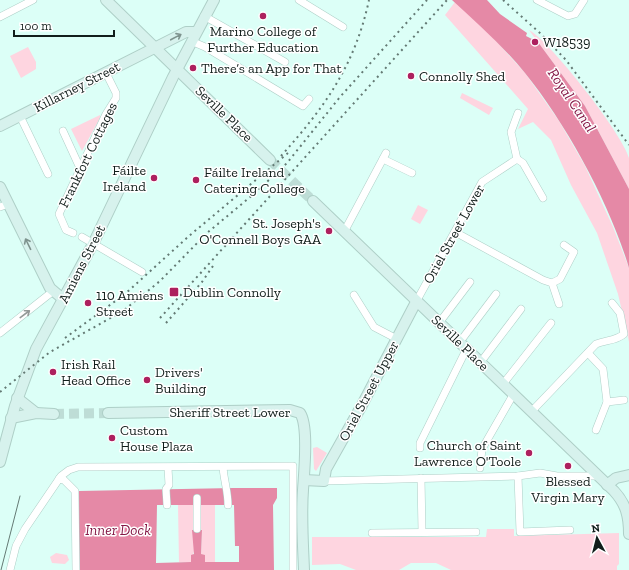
<svg xmlns="http://www.w3.org/2000/svg" width="629" height="570" viewBox="0 0 629 570" font-family="'Zilla Slab',serif">
<rect width="100%" height="100%" fill="#dcfff7"/>
<g fill="#fed5e0">
<path d="M455,2L488,32L525,73L559,121L585,166L613,227L629,268V342L618,294L597,233L571,185L551,140L533,122L518,129L528,109L445,15Z"/>
<path d="M529,30C550,41 624,136 629,158C629,167 629,179 629,189L585,106Z"/>
<path d="M28,47L36,62V69L21,78L10,56Z"/>
<path d="M462,93L493,108L489,115L460,98Z"/>
<path d="M100,115V118L82,151L71,129Z"/>
<path d="M418,205L428,210L420,224L411,219Z"/>
<path d="M317,447L327,453L316,471L314,469L313,448Z"/>
<path d="M186,500L192,505H189H215V562H205L201,554L202,530L200,529L191,562H179L178,505H188Z"/>
<path d="M487,529H514V536L619,533V564L617,566V570H451L436,563H411L399,570H356L340,564L312,565V537H486Z"/>
<path d="M56,553L67,555L69,560L65,564L52,563L50,557Z"/>
</g>
<g fill="#e589a6" fill-rule="evenodd">
<path d="M452,0H487L500,14L527,33L526,36L532,39L535,38L585,106L629,189V268C610,204 567,125 525,73C503,46 477,23 452,0Z"/>
<path d="M233,488H277V498L273,505L274,570H79L78,492L79,491ZM157,505H234L235,546H239V562H205V555L201,554L202,530H192L194,554L191,555V562L156,563Z"/>
</g>
<g fill="none" stroke-linecap="round" stroke-linejoin="round">
<g stroke="#beddd6" stroke-width="10" stroke-dasharray="10 5" stroke-linecap="butt">
<path d="M270,160L313,201"/>
<path d="M54,414L108,413"/>
</g>
<g stroke="#aecfc7" stroke-width="8">
<g id="street">
<path d="M299,0L343,27"/>
<path d="M537,0L568,16L575,14L584,0"/>
<path d="M204,16L285,62"/>
<path d="M0,17L33,0"/>
<path d="M191,41L205,47L303,106L309,99"/>
<path d="M518,113L511,132L517,159L523,163L543,198"/>
<path d="M20,116L48,174"/>
<path d="M63,131L80,168"/>
<path d="M383,159L412,173"/>
<path d="M0,207L8,204"/>
<path d="M344,232L386,153"/>
<path d="M455,232L543,280L552,283L559,304"/>
<path d="M73,233L66,230L59,214L106,114L116,98V93L106,73"/>
<path d="M82,237L142,272"/>
<path d="M552,283L560,279L574,252L564,245"/>
<path d="M354,295L374,327L397,339"/>
<path d="M416,302L482,182L517,159"/>
<path d="M439,323L470,282"/>
<path d="M0,333L52,292"/>
<path d="M459,343L496,294"/>
<path d="M588,353L603,369L607,402L596,430"/>
<path d="M480,363L521,309"/>
<path d="M503,384L551,323"/>
<path d="M607,402L624,400"/>
<path d="M531,412L596,344C606,340 616,341 624,334L620,313L612,303"/>
<path d="M420,448V443L466,350"/>
<path d="M223,467C224,481 228,491 228,505"/>
<path d="M480,468L482,449L513,395"/>
<path d="M518,476L520,532L570,530"/>
<path d="M421,478L422,532"/>
<path d="M59,479L64,480L75,491L76,570"/>
<path d="M324,481L518,476L540,473L557,476H598"/>
<path d="M197,498V529"/>
<path d="M167,505L166,489L169,485L168,468"/>
<path d="M372,533L476,532"/>
<path d="M10,570L16,546L25,529L61,476L69,470L78,467L293,466V570"/>
</g>
</g>
<g stroke="#aecfc7" stroke-width="12">
<g id="secondary">
<path d="M106,0L270,160"/>
<path d="M0,126L186,32H196"/>
<path d="M0,187L50,288L63,299"/>
<path d="M313,201L614,491C626,504 629,516 629,534"/>
<path d="M17,398L36,413"/>
<path d="M108,413L290,410L300,413C309,426 304,473 303,490C301,516 303,543 304,570"/>
<path d="M11,418L36,413L54,414"/>
<path d="M0,462L15,406L36,349L94,242L173,77L214,0"/>
<path d="M304,480L324,481L326,469L362,405L416,302"/>
<path d="M607,485L616,478L629,475"/>
</g>
</g>
<use href="#street" stroke="#fff" stroke-width="7"/>
<use href="#secondary" stroke="#d7f2ed" stroke-width="10"/>
<path stroke="#647a74" stroke-width="1" d="M1,570L20,496"/>
<g stroke="#647a74" stroke-width="2" stroke-dasharray="2 4" stroke-linecap="butt">
<path d="M503,0L541,34L566,60L629,145"/>
<path d="M281,156C325,107 355,65 369,0"/>
<path d="M160,318L447,0"/>
<path d="M166,323L202,282L215,263"/>
<path d="M65,338L125,294L189,236L288,153"/>
<path d="M0,392L50,352L123,311L160,281L207,233L255,193L287,163L340,97L427,0"/>
</g>
</g>
<defs><path id="oneway-shaft" d="M-6 0H5M1.5-3L5.5 0L1.5 3" fill="none" stroke-width="1.6" stroke-linecap="round" stroke-linejoin="round"/></defs>
<g stroke="#7e938e">
<use href="#oneway-shaft" transform="translate(176 37) rotate(-28)"/>
<use href="#oneway-shaft" transform="translate(28 244) rotate(-116)"/>
</g>
<use stroke="#949a98" href="#oneway-shaft" transform="translate(25 314) rotate(-37)"/>
<g fill="#ad205e" stroke="#fff" stroke-width="1.5">
<circle cx="263" cy="16" r="4"/>
<circle cx="535" cy="42" r="4"/>
<circle cx="193" cy="68" r="4"/>
<circle cx="411" cy="76" r="4"/>
<circle cx="154" cy="178" r="4"/>
<circle cx="196" cy="180" r="4"/>
<circle cx="329" cy="231" r="4"/>
<rect x="169" y="287" width="10" height="10" rx="2"/>
<circle cx="88" cy="303" r="4"/>
<circle cx="53" cy="372" r="4"/>
<circle cx="147" cy="380" r="4"/>
<circle cx="112" cy="438" r="4"/>
<circle cx="529" cy="453" r="4"/>
<circle cx="568" cy="466" r="4"/>
</g>
<g text-anchor="middle" dominant-baseline="central" stroke-width="3" stroke-linejoin="round" paint-order="stroke">
<g font-size="14" fill="#111e1b" stroke="#fff" text-anchor="start">
<text x="263" y="31" text-anchor="middle">Marino College of<tspan x="263" dy="16">Further Education</tspan></text>
<text x="543" y="42">W18539</text>
<text x="201" y="68">There’s an App for That</text>
<text x="419" y="76">Connolly Shed</text>
<text x="146" y="170" text-anchor="end">Fáilte<tspan x="146" dy="16">Ireland</tspan></text>
<text x="204" y="172">Fáilte Ireland<tspan x="204" dy="16">Catering College</tspan></text>
<text x="321" y="223" text-anchor="end">St. Joseph's<tspan x="321" dy="16">O'Connell Boys GAA</tspan></text>
<text x="183" y="292">Dublin Connolly</text>
<text x="96" y="295">110 Amiens<tspan x="96" dy="16">Street</tspan></text>
<text x="61" y="364">Irish Rail<tspan x="61" dy="16">Head Office</tspan></text>
<text x="155" y="372">Drivers'<tspan x="155" dy="16">Building</tspan></text>
<text x="120" y="430">Custom<tspan x="120" dy="16">House Plaza</tspan></text>
<text x="521" y="445" text-anchor="end">Church of Saint<tspan x="521" dy="16">Lawrence O'Toole</tspan></text>
<text x="568" y="481" text-anchor="middle">Blessed<tspan x="568" dy="16">Virgin Mary</tspan></text>
</g>
<g font-size="14" fill="#111e1b" stroke="#fff">
<text transform="translate(77 87) rotate(-27)">Killarney Street</text>
<text transform="translate(224 114) rotate(44)">Seville Place</text>
<text transform="translate(88 155) rotate(-64)">Frankfort Cottages</text>
<text transform="translate(454 234) rotate(-61)">Oriel Street Lower</text>
<text transform="translate(82 264) rotate(-63)">Amiens Street</text>
<text transform="translate(460 343) rotate(44)">Seville Place</text>
<text transform="translate(369 391) rotate(-62)">Oriel Street Upper</text>
<text x="230" y="412">Sheriff Street Lower</text>
</g>
<g font-size="15" font-style="italic" fill="#851947" stroke="#fff">
<text transform="translate(572 100) rotate(56)">Royal Canal</text>
<text x="118" y="530">Inner Dock</text>
</g>
</g>
<g transform="translate(597 538) rotate(353)" stroke="#ffffff" stroke-width="3" paint-order="stroke">
<path d="M0-3L7 15L0 10L-7 15Z" fill="#111e1b"/>
<text y="-6" font-size="11" font-weight="bold" text-anchor="middle" fill="#111e1b">N</text>
</g>
<path d="M14 30v6h100v-6" fill="none" stroke="#111e1b" stroke-width="2"/>
<text x="20" y="30" font-size="12" fill="#111e1b" stroke="#ffffff" stroke-width="3" paint-order="stroke">100 m</text>
</svg>
